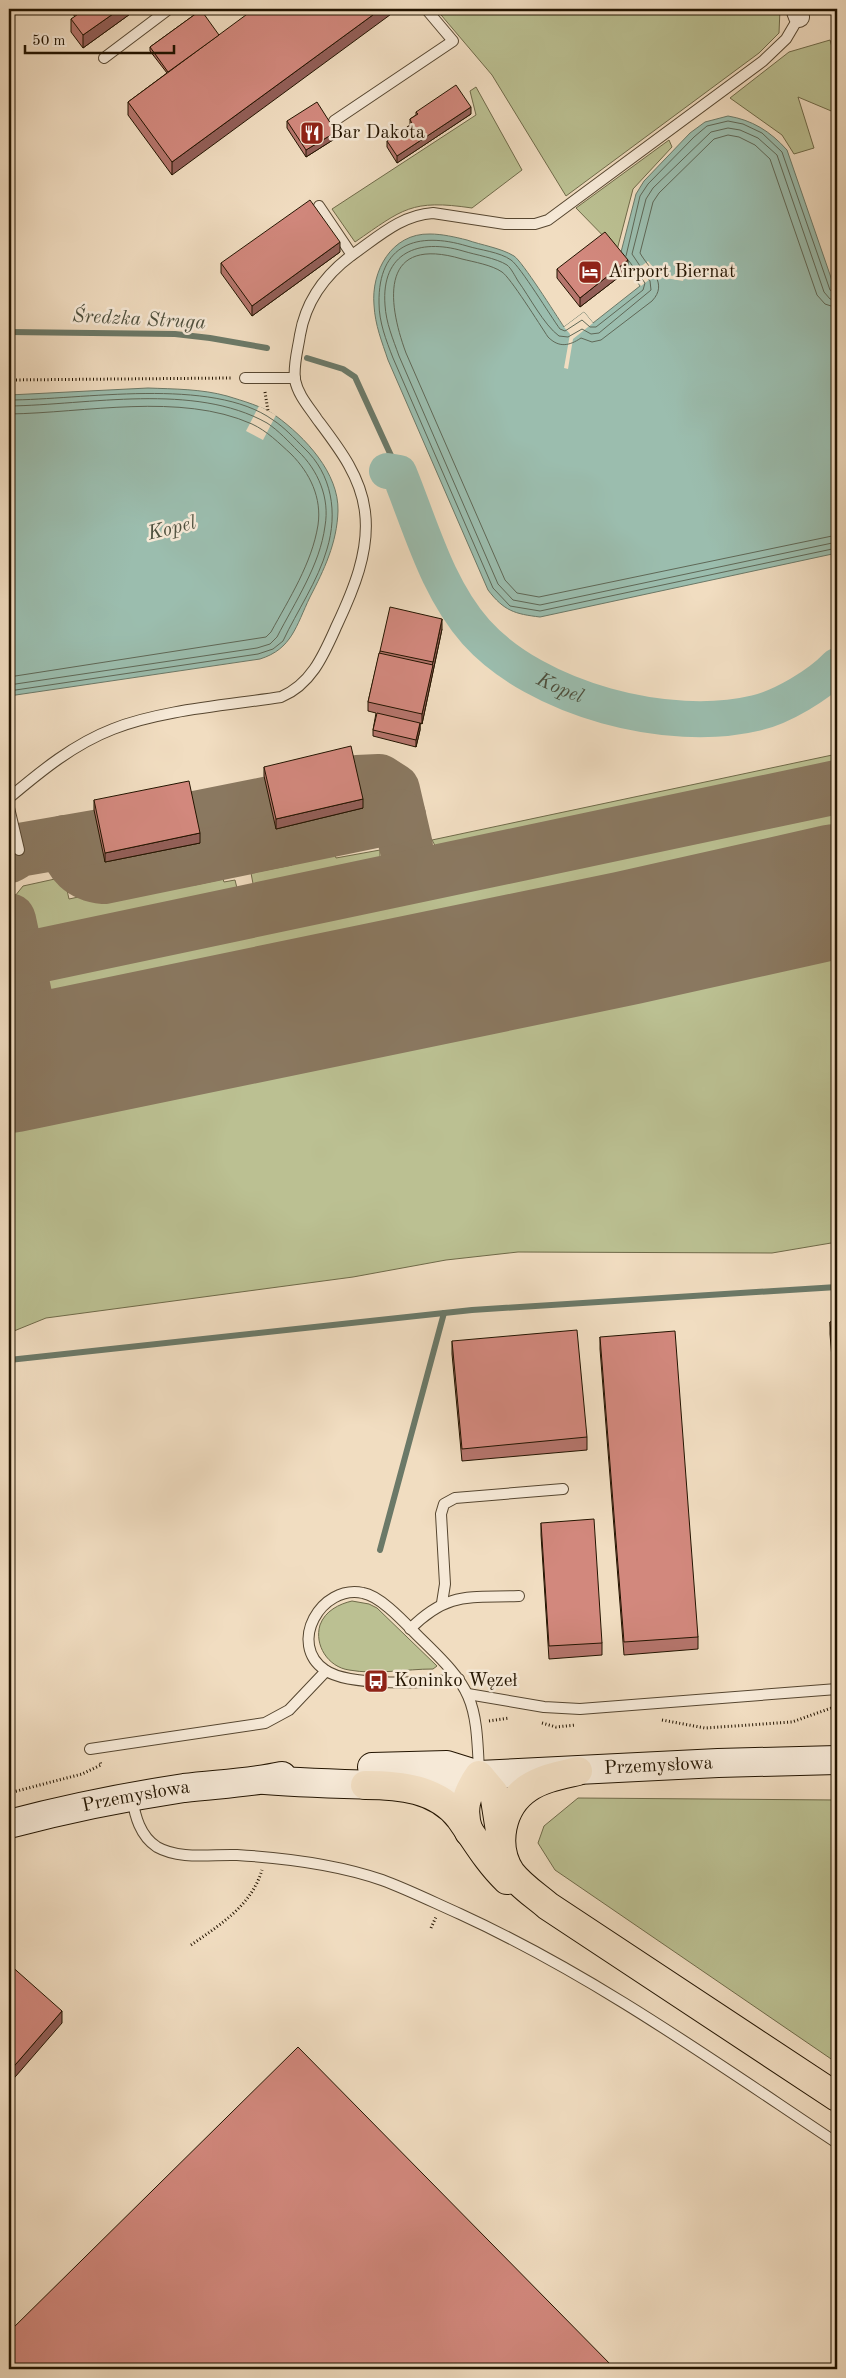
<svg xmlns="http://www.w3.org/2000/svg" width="846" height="2378" viewBox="0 0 846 2378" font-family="'Old Standard TT',serif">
<rect width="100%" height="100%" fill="#f1ddc1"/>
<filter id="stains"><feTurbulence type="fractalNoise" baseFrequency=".004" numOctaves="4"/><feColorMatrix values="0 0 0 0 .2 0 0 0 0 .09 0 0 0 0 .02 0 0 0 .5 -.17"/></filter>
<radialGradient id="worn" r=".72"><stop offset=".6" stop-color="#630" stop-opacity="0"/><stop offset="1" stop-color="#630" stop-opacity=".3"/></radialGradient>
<g fill="#bbc092" stroke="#6f6a49">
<path d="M436,9H780L779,33L759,53L566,196L492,75Z"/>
<path d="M830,40L837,65V119L836,113L798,97L814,148L794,154L782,135L730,98L789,52Z"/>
<path d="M476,87L522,170L472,208C411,199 403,209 355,242L332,209L476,115L470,91Z"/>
<path d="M669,140L672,147L633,189L617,250L576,208Z"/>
<path d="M837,754V777L443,860L432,840Z"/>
<path d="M837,800V865L58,1028L42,1018L34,978L41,968Z"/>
<path d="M380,834V843L334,852L336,858L380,850V873L263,897L254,889L251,873L292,865L289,853Z"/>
<path d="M191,873L195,885L223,879L224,882L235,880L238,892L231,903L35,945L26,938L15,896L23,886L64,877L69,899Z"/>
<path d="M837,922V1242L772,1253L518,1252L446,1260L353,1277L46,1318L9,1333V1096Z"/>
<path d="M9,983L19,1024L9,1040Z"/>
<path d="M352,1601L369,1604L377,1608L437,1666L433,1669C406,1669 376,1675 349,1670C328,1667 314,1645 320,1625C325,1611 339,1604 352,1601Z"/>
<path d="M578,1798L837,1800V2063L555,1870L538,1843L544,1826Z"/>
</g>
<g fill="#9bbdae" stroke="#6b7968">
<path d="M728,116C752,120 770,131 787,150L837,295V553L540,617C515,614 504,611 488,590L388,360C382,342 375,325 374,305C371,272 391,233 430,234C442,234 455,237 467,240C481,245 501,248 514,256C522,261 556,315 564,327L584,312L593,323L640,286L620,256L636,194L644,181L690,133L705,122Z"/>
<path d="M148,388C174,389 202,389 227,396C243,401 262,406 276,416C305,437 339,473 338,511C337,543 324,570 310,597C296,626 292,649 260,659L9,696V395Z"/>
</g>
<g fill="#f1ddc1">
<path d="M648,261L658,273L684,278L683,281L654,276L641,286L631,274Z"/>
<path d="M584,312L593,323L573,339L568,369L564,368L570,334L564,327Z"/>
<path d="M259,406L276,415L263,440L246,431Z"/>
</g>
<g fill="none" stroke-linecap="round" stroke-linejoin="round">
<g stroke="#5f6857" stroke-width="1">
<path d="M626,256L640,196L648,184L694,137L707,126L728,121L743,124L762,133L782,152L830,290L837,294"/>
<path d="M629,261L645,283L643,290L596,327H590L582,320L565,331L560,329C551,317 520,266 511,260C500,252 480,250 467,246C417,231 378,244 379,303C379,322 386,340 393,358L493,588L510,606L540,611L837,548"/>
<path d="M837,300L830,299L824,292L777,155L758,138L740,130L728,128L711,132L653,188L646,199L632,254L650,281L651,290L599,333L591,334L582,329L568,337L559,336C544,325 529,296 518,281C515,276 511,268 507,265C496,258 476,255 463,251C419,238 381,252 385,305C386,323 393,339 399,356L498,584L513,600L540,605L837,542"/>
<path d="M837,308L825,304L817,295L770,159L755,145L739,137L728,135L714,139L659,193L653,202L640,253C649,269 669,283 652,301L601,340L592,342L581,338C569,346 559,348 548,337C540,325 510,277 502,272C492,265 474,262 462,259C381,235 386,299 406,353L505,580L517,593L539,597L837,535"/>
<path d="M9,400C81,400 212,376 273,420C284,427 294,438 304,448C332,474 338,513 327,549C318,581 297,611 283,641L273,649L258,654L9,691"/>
<path d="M9,406C89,405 194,382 267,423C278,430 289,442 298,451C318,470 330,498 325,526C320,565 295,602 277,637L270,644L257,648L9,685"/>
<path d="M9,414C85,413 180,392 252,424C267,431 279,443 291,454C310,473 322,498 318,525C312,563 289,599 271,632L266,637L9,677"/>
</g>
<g stroke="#6b7968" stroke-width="6">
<path d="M9,332L175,334L210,338L267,348"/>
<path d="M307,358L343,369L355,377L399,473"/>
<path d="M9,1360L472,1310L837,1287"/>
<path d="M380,1550L444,1313"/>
</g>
<path stroke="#9bbdae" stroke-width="36" id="s1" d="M387,471L399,473C421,527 437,588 476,632C537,700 669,734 756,713C782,707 819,685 837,666"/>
<g stroke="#8a7860" stroke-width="54">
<path d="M357,782L379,781L393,790L406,846"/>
<path d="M195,818L270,803"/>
<path d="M65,842C70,863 82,875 104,877L399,816"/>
<path d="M9,856L19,850L100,836"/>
<path d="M9,920L39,1060"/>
<path d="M9,962L837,787"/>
</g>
<path stroke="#8a7860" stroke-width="134" d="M9,1066L627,938L837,891"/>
<g stroke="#564630" stroke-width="12">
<g id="lane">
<path d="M104,58L169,9"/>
<path d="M334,121L453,41L426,9"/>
<path d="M352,255C378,237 401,215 433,213L505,224H535L548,220L763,61L786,39L799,17"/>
<path d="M245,378H295"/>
<path d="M9,798C41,771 74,744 113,729C160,710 230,705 281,697C312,684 324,654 337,625C353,591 370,551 365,512C361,476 338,447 317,419C309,407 298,395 295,380C293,365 298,349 300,335C306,300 325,275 352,255L319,206"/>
<path d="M9,808L19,850"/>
<path d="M442,1603L445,1584L441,1514L444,1504L455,1498L563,1489"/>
<path d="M410,1629C448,1591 469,1598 519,1596"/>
<path d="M459,1679C429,1683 349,1687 325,1670C287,1644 321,1584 363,1593C381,1596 406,1624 419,1637C473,1689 476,1698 479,1772"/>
<path d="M468,1694L544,1707L580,1709L837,1689"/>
<path d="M90,1749L265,1723L289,1710L326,1671"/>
<path d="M132,1798C135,1816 140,1836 157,1847C180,1860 212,1854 237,1855C286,1858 336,1864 382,1880C409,1890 435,1903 460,1914C595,1976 715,2062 837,2143"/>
</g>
</g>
<g stroke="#564630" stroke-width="22">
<path id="street" d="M796,9L799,17"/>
</g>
<g stroke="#231400" stroke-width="30">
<g id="secondary">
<path d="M372,1767L447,1765L479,1775"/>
<path id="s2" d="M265,1780C304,1783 342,1784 380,1785C416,1785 445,1788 479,1775L718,1763L837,1760"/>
<path id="s3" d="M9,1824C66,1809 125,1797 184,1788C217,1784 250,1783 282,1776"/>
</g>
</g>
<g stroke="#231400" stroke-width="30">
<g id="highway">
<path d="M578,1771C561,1775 543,1778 528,1788C501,1806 493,1846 511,1873C521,1886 535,1895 548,1906L837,2097"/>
<path d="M365,1785C399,1785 437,1788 460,1818C475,1839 488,1862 507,1880"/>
<path d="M469,1832C461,1810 466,1794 479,1775L494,1793L500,1831"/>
</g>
</g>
<g stroke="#231400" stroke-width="3" stroke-dasharray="1 2.5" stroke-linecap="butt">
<path d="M9,380L231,378"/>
<path d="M265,392L268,411"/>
<path d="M662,1720L705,1728L792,1722L837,1706"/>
<path d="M489,1721L509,1718"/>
<path d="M542,1723L556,1727L576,1725"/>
<path d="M9,1793L82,1774L101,1765L100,1761"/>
<path d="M431,1928L436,1917"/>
<path d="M191,1945C221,1924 251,1906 262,1870"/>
</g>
<use href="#lane" stroke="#f6e9d7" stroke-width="10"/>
<use href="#street" stroke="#f6e9d7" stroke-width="20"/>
<use href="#secondary" stroke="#f6e9d7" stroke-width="28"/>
<use href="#highway" stroke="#f1ddc1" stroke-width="28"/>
</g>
<g fill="#b5756c" stroke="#231400">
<path d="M70,9H137L83,48L71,32V19L75,17Z"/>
<path d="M201,10L172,175L128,115V102L167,73L150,51V47Z"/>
<path d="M416,112L471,114L397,163L387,147V141L410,125V119L416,115Z"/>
<path d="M287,121L336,138L306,157L287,128Z"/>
<path d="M340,252L252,316L221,273V263Z"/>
<path d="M557,269L628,270L580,307L557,278Z"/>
<path d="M442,629L422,724L420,723V730L416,747L373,736V730L376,713L368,711V702L380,651Z"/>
<path d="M264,767L363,808L276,829L264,776Z"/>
<path d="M94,800L200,843L105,862L94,810Z"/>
<path d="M837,1321V1420L830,1334V1322Z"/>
<path d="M600,1337L698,1637V1649L624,1655L600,1349Z"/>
<path d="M452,1341L587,1437V1450L462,1461L452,1354Z"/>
<path d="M541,1523L602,1643V1655L549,1659L541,1535Z"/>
</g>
<g fill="#935f58" stroke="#231400">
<path d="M120,9H137L83,48V35Z"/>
<path d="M381,9H398L172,175V162Z"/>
<path d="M471,107V114L397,163V156Z"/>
<path d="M336,132V138L306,157V150Z"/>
<path d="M340,242V252L252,316V306Z"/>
<path d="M628,260V270L580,307V298Z"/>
<path d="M442,619V629L422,724V714Z"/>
<path d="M420,723V730L416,747V740Z"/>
<path d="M363,799V808L276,829V819Z"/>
<path d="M200,833V843L105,862V853Z"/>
<path d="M62,2011V2023L9,2084V2072Z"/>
</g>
<g fill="#d2887d" stroke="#231400">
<path d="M79,9H120L83,35L71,19L81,12Z"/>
<path d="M254,9H381L172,162L128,102Z"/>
<path d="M201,10L219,35L168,72L150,47Z"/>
<path d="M456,85L471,107L397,156L387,141L412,124L410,119L418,114L416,112Z"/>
<path d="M317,102L336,132L306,150L287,121Z"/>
<path d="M310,200L340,242L252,306L221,263Z"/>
<path d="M605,232L628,260L580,298L557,269Z"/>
<path d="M390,607L442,619L433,662L380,651Z"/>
<path d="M379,653L433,665L422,714L368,702Z"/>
<path d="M377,713L420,723L416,740L373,730Z"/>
<path d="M351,746L363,799L276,819L264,767Z"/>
<path d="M189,781L200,833L105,853L94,800Z"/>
<path d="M837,1321V1408L830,1322Z"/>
<path d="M577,1330L587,1437L462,1449L452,1341Z"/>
<path d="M675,1331L698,1637L624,1642L600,1337Z"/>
<path d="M594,1519L602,1643L549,1646L541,1523Z"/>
<path d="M9,1964L62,2011L9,2072Z"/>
<path d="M298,2047L615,2369H9V2332Z"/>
</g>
<defs>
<g id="restaurant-square" transform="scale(1.25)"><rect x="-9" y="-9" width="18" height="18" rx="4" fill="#8f2418" stroke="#f6e9d7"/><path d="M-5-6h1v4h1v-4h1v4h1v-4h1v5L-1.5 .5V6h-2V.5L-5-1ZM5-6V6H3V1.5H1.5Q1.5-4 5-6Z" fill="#fff"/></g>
<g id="hotel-square" transform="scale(1.25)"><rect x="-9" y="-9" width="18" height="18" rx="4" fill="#8f2418" stroke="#f6e9d7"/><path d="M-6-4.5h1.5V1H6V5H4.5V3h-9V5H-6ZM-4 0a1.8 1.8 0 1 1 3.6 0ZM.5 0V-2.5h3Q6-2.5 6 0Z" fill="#fff"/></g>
<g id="bus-square" transform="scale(1.25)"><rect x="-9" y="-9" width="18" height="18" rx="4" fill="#8f2418" stroke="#f6e9d7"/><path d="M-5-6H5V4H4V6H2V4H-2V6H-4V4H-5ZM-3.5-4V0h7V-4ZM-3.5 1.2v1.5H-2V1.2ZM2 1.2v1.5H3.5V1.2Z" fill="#fff"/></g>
</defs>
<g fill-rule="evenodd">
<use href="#restaurant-square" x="312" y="133"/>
<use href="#hotel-square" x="590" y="272"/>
<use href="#bus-square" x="376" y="1681"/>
</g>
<g text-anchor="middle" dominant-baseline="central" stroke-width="5" stroke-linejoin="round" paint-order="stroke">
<g font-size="19" fill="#231400" stroke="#f6e9d7" text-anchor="start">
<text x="330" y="133">Bar Dakota</text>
<text x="608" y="272">Airport Biernat</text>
<text x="394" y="1681">Koninko Węzeł</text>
</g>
<g font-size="19" fill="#231400" stroke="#f6e9d7">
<text stroke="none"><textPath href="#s2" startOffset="395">Przemysłowa</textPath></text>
<text stroke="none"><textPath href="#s3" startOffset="130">Przemysłowa</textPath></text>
</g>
<g font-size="20" font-style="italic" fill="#4d4f3d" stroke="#f6e9d7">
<text transform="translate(139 320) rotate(3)">Średzka Struga</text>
<text transform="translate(172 529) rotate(-14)">Kopel</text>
<text stroke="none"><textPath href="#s1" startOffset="292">Kopel</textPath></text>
</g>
</g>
<rect width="846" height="2378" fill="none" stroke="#f1ddc1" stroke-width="30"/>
<rect x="10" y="10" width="826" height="2358" fill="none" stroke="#231400" stroke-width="2.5"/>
<rect x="15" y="15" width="816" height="2348" fill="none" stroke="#231400"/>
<path d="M25 45v8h149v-8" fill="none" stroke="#231400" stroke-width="2.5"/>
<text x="32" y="45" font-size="15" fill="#231400" stroke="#f6e9d7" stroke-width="4" paint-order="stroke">50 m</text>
<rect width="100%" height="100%" filter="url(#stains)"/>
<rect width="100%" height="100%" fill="url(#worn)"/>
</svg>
